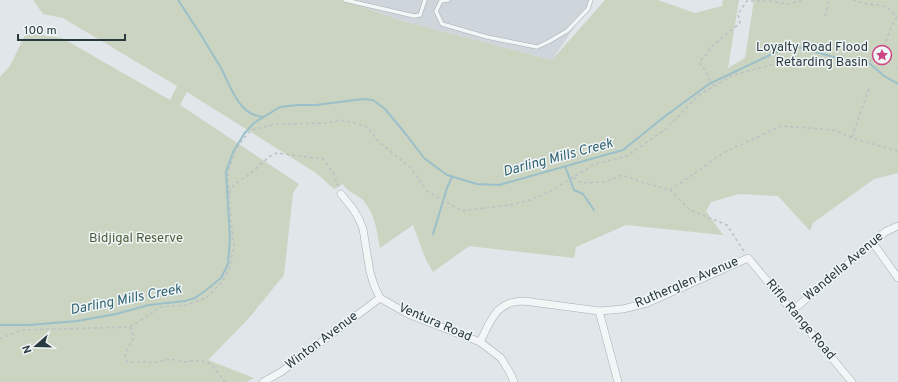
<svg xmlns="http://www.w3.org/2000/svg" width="898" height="382" viewBox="0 0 898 382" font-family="Overpass,sans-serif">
<rect width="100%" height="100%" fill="#e0e6e9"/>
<path fill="#ced6db" d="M343,0H593L552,60L402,21Z"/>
<path fill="#cbd3c1" d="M33,0H343L402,21L552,60L605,0H658L695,13L722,6L723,0H739L728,68L745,58L754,0H898V173L874,179L813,223L810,231L778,196L739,194L711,202L706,211L723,235L626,225L576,247L574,258L469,246L433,272L426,260L413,225L380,248C377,232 375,213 363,200C356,193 349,194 343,184L334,189L316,173L187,92L180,105L299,184L293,193L284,275L249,318L208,360L254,378L246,382H0V77L10,66L26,33L62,38L170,100L177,86L63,18L43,14Z"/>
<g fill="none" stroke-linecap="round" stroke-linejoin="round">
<g stroke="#9bc0c9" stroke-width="2">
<path d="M178,0C193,22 207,44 221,68C228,81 232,95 242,106C248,113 254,116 263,117"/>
<path d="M565,166L574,190L583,194L594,210"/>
<path d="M433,234L447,188L452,177"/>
<path d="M0,325H29L77,321L116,314L149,305L185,301L195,298L205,291L221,278L228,264L230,239L226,172L233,152L244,134L254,123L280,107L298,105H316L363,99L373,100L385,109L405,133L424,158L447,175L477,184L499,185L623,150L664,117L709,84L791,45L841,59L868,62L884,76L898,84"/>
</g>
<g stroke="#a5afb3" stroke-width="4.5">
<g id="service">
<path d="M345,0L414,16L420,15L425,0"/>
<path d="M448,0L441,1L436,11L442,24L487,37L537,47L548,42L567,31L588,9L591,0"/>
</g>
</g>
<g stroke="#a5afb3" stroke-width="8">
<g id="minor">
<path d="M341,194C351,206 358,214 363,229L370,272L374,285L380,298L408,314L480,342L501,358L510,373L514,382"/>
<path d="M873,243L898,278"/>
<path d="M599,311L618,382"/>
<path d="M792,311L885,232L898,226"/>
<path d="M480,342C491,320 496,301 524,301L599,311L623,309L647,303L748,258L810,332L852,382"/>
<path d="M263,382L281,372L380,298"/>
</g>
</g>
<g stroke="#bac1c4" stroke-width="1.5" stroke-dasharray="3 3" stroke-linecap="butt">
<path d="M853,0L867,4L881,5L891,10L896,17"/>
<path d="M825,16L829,0"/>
<path d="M882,53L893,22L898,16"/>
<path d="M897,68L898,69"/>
<path d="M713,86L705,70L699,62L705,56L712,46L740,23L738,14L747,1H769L789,4L804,0"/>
<path d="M852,137L869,88"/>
<path d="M574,177L581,183L604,182L622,175L641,182L670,190L690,210L727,225L745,253"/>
<path d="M670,190L698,171L723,153L781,126L834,130L855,139L898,151"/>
<path d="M229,194L228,172L234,154L240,143L251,130L277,124L328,123L340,120L356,123L367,127L379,142L411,168L427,191L462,211L510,205L530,200L549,192L595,164L627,156L666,129L699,95L733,75L778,63L791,61H818L864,66L868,62L872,60"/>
<path d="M130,327L134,337L125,354L127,362H147L153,363L170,359L184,362L193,361H202L211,364L225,382"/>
<path d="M0,339L21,330L130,327L161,307L187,305L206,298L221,283L229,270L234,246L231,221L229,194L231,188L235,184L250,174L270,156L277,153L323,159L334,174L339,188"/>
</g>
<use href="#service" stroke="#f3f6f7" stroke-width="3.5"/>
<use href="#minor" stroke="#f3f6f7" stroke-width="7"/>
</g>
<defs>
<g id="sight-ring" transform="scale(1)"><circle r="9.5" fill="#f0f5f6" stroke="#ce4584" stroke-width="1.5"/><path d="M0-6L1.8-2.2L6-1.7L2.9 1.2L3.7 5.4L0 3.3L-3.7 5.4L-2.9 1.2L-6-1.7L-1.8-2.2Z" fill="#ce4584"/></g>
</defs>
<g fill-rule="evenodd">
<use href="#sight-ring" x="882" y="55"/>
</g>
<g text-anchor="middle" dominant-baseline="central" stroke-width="3" stroke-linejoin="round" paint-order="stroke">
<g font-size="13" fill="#293940" stroke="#f0f5f6" text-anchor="end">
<text x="868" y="48">Loyalty Road Flood<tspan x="868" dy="15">Retarding Basin</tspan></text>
</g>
<g font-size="13" fill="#495c36" stroke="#f0f5f6">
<text x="136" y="239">Bidjigal Reserve</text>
</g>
<g font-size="13" fill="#293940" stroke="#f0f5f6">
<text transform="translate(844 267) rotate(-40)">Wandella Avenue</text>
<text transform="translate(687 283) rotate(-23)">Rutherglen Avenue</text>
<text transform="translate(800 320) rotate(50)">Rifle Range Road</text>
<text transform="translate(435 323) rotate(23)">Ventura Road</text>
<text transform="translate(322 341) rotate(-37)">Winton Avenue</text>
</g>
<g font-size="14" font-style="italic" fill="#336474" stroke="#f0f5f6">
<text transform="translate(558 158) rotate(-15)">Darling Mills Creek</text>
<text transform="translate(126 300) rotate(-11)">Darling Mills Creek</text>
</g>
</g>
<g transform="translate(36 346) rotate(250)" stroke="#f0f5f6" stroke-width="3" paint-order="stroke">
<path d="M0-3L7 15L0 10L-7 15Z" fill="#293940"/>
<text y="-6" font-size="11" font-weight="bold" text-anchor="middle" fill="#293940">N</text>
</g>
<path d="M18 34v6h107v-6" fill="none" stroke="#293940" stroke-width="2"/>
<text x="24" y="34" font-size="12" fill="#293940" stroke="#f0f5f6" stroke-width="3" paint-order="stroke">100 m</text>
</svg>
